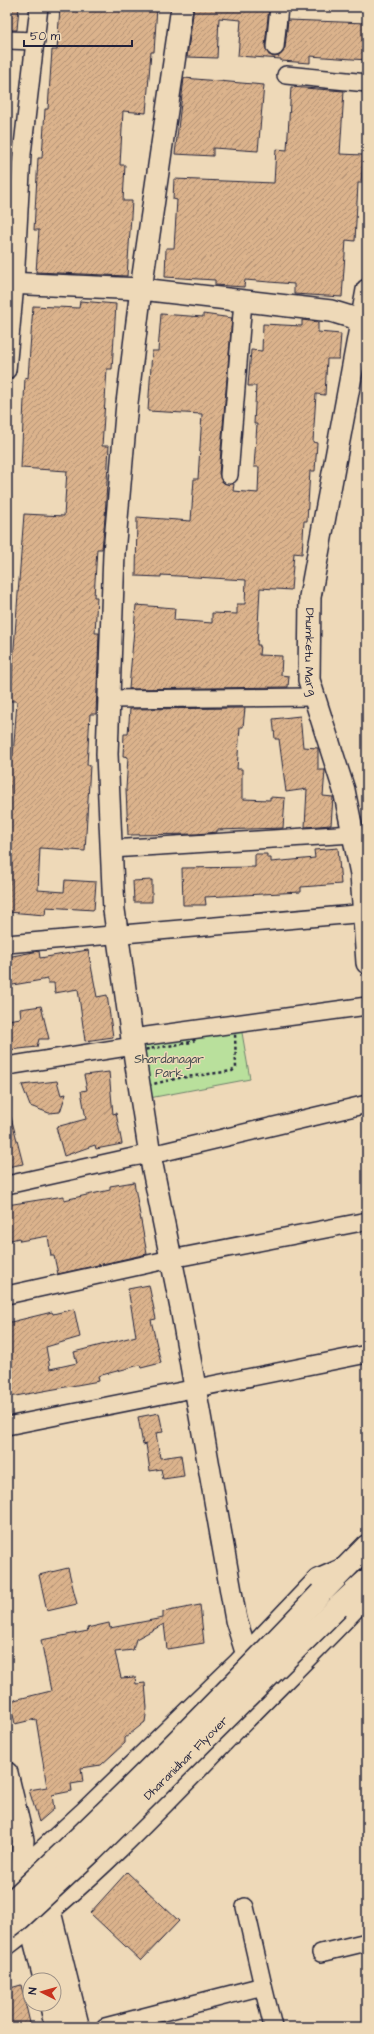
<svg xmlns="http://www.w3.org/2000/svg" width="374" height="2034" viewBox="0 0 374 2034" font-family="'Architects Daughter',sans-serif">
<defs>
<pattern id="building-hatch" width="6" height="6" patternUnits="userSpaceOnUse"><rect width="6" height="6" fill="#dbb38c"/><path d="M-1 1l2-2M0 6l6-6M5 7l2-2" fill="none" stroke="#b19174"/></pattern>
</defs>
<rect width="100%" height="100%" fill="#eed9b8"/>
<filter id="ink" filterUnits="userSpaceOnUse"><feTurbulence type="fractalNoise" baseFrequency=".025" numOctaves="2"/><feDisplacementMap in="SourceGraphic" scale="8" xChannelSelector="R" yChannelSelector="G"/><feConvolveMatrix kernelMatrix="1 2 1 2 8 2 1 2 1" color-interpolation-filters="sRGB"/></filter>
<g filter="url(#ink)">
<path fill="#b9e09c" stroke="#6e816c" d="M241,1027L250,1079L144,1099L137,1043Z"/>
<g fill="url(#building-hatch)" stroke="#22223b">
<path d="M7,7H19L17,30H7Z"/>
<path d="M60,7H157L154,52H151L146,113L123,111L120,165H125L123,201H132L127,276L36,272L39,230H34L38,158H42L45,109H48L52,50H57Z"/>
<path d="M194,7H269L265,46L269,55L274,57L279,56L285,48L288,20L367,23V60L310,56V63L281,61V59L238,56L241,20L219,18L217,58L187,57Z"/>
<path d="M184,78L264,85L258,151L213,148V156L175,154Z"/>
<path d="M291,87L344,91L340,154L363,155L361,183H358L355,241L346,240L342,297L294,294V284L245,280L244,287L215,285V280L165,277L166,248H174L177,200L173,199L174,179L274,183L276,149L287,150Z"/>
<path d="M80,301L116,304L112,369H107L104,416L102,446H109L105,518L102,549H97L94,597H97L95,633H99L96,714H90L87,765H90L85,851L40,848L38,890L64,892L65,880L96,882L94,910L46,907L45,915L8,912L10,877L7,876V840L10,785H8L10,756H13L17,701H10L24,514L64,516L67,471L21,468L25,377L28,378L33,306L79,308Z"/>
<path d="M161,314L203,317V314L232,318L219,474L224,483L234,484L233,491L258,493L259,467H254L257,424H254L256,386H248L251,350L262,351L263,324L302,326V320L318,322V332L341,334L339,359H327L325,395L316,394L313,442L317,443L315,471H310L307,521H304L302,554L294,553L291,590L260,588L257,645H260L259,655L282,656L281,675L289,676L288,687L129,689L136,605L175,608L174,620L212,623V613L237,614V604H245L246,580L161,575V577L136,576L137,517L191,521L194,479H198L202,414L148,411L152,351H158Z"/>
<path d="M245,708L243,727H240L237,769H242V799L270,800V797L285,798L283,828L217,830V832L197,834L128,835L126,789L128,757L123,756L124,734H128L130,709Z"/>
<path d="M300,716L303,747L318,748V770H325L323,796L333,797L331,825L305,827L307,789L286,792L279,739H275L273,719Z"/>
<path d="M338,848L341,884L301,887V892L205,897L206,905H183L182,868L255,867V854H267V858H271V862L315,858L314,850Z"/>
<path d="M152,880V902H134L133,881Z"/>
<path d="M88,950L97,997L107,995L113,1037L85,1041L78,989L55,993L54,983H48V979L7,986V957L39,951L40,958Z"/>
<path d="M41,1006L49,1039H39L37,1047L10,1050L7,1020L21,1018L20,1009Z"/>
<path d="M109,1072L113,1114L116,1113L122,1144L96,1149L95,1145L64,1156L56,1127L86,1119L81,1091L87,1090L84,1075Z"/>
<path d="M57,1081L61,1095L66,1094L60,1112L49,1113L30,1106L22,1085Z"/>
<path d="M7,1117H11L23,1164L7,1167Z"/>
<path d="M134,1182L147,1254L58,1274L54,1256H51L48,1236L20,1241L19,1238L7,1241V1205L64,1196V1200L110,1190V1186Z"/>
<path d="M149,1285L156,1319L151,1320L161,1363L141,1368L140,1365L98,1376L99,1381L10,1397L7,1368L12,1367L7,1343V1323L52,1312L53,1314L74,1309L80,1337L46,1347L50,1369L77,1363L74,1352L136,1336L128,1289Z"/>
<path d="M159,1413L163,1432L156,1433L160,1458L181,1455L184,1476L163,1479L161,1469L150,1471L146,1444L143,1445L138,1417Z"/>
<path d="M68,1568L77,1604L47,1611L39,1575Z"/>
<path d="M200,1605L204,1643L167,1649L164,1624L136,1639L133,1650L115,1652L121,1678L135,1677L136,1684L145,1683L147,1708L145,1722L125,1738V1743L101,1765L81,1768L83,1782L71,1784L72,1791L52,1795L54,1809L39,1822L29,1790L47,1787L36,1719L15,1724L10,1701L51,1691L41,1640L88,1631L87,1628L109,1623L110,1628L163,1618V1612Z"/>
<path d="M127,1872L179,1921L141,1961L90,1913Z"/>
<path d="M21,1985L31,2027H7V1989Z"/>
</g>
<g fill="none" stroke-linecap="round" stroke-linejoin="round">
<g stroke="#22223b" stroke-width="20">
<g id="minor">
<path d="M7,40L36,41"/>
<path d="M275,47L279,7"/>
<path d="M286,75L367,83"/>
<path d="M7,370L15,284L22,154L39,7"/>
<path d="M229,475L243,301"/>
<path d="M109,699L314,697"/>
<path d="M111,849L353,834"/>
<path d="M7,944L367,913"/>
<path d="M132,1038L367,1006"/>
<path d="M7,1066L133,1046"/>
<path d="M7,1185L133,1157L164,1152L367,1104"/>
<path d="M7,1295L171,1259L367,1221"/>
<path d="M7,1426L367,1354"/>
<path d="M245,1907L263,1986"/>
<path d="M321,1953L367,1942"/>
<path d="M105,2027L263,1986L273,2027"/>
</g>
</g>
<g stroke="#22223b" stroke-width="24">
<g id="tertiary">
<path d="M182,7L141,289L127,403L114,553L107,754L114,910L133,1046L150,1155L181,1308L236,1620L247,1655"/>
<path d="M7,283L141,289L331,311L367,322"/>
<path id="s1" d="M367,290L310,597L309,680L344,790L353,834L361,874L367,963"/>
<path d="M7,1773L23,1840L21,1872"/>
<path d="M7,1884L83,1814L239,1663L318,1580L343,1569"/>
<path d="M7,1944C88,1883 159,1808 229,1735C271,1692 314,1650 356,1606L362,1584"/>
</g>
</g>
<g stroke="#22223b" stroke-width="25">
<g id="secondary">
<path d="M36,1857L78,2027"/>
<path d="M21,1872L31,1926L45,1980"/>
<path d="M51,2004L56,2027"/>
</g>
</g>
<g stroke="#22223b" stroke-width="25">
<g id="primary">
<path d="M321,1593L367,1546"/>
<path d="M338,1607L367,1580"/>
</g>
</g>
<path stroke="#22223b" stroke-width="2.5" stroke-dasharray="3 3" stroke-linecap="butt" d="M225,1031L235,1033L236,1068L232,1071L179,1078L149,1085L146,1083L143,1050L192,1042L199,1036Z"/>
<use href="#minor" stroke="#eed9b8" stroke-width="17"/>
<use href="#tertiary" stroke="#eed9b8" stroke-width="21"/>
<use href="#secondary" stroke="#eed9b8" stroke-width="22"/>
<use href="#primary" stroke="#eed9b8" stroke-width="22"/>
<g stroke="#22223b" stroke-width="25" stroke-linecap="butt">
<g id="primary-bridge">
<path d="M7,1906C115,1805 220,1700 321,1593"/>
<path id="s2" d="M7,1928L20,1918L92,1851L338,1607"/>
</g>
</g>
<use href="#primary-bridge" stroke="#eed9b8" stroke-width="22"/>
</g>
</g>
<g text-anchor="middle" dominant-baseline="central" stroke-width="3" stroke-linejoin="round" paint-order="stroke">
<g font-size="12" fill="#22223b" stroke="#eed9b8">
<text stroke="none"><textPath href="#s1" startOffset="367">Dhumketu Marg</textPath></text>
<text stroke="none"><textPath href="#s2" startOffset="247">Dharanidhar Flyover</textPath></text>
</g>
<g font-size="12" fill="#40484e" stroke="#eed9b8">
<text x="169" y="1059">Shardanagar<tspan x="169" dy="14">Park</tspan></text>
</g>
</g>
<rect width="374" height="2034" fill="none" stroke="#eed9b8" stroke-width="24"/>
<rect x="12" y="12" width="350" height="2010" fill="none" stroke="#22223b" stroke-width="1.5" filter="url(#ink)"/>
<g transform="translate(42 1992) rotate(276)"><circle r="19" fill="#eed9b8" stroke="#9c9086"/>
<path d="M0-3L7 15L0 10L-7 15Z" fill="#c8321e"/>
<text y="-6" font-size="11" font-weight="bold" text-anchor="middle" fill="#22223b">N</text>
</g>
<path d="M24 40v6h108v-6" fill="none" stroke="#22223b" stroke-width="2"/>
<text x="30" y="40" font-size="12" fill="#22223b" stroke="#eed9b8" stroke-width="3" paint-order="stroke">50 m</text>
</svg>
